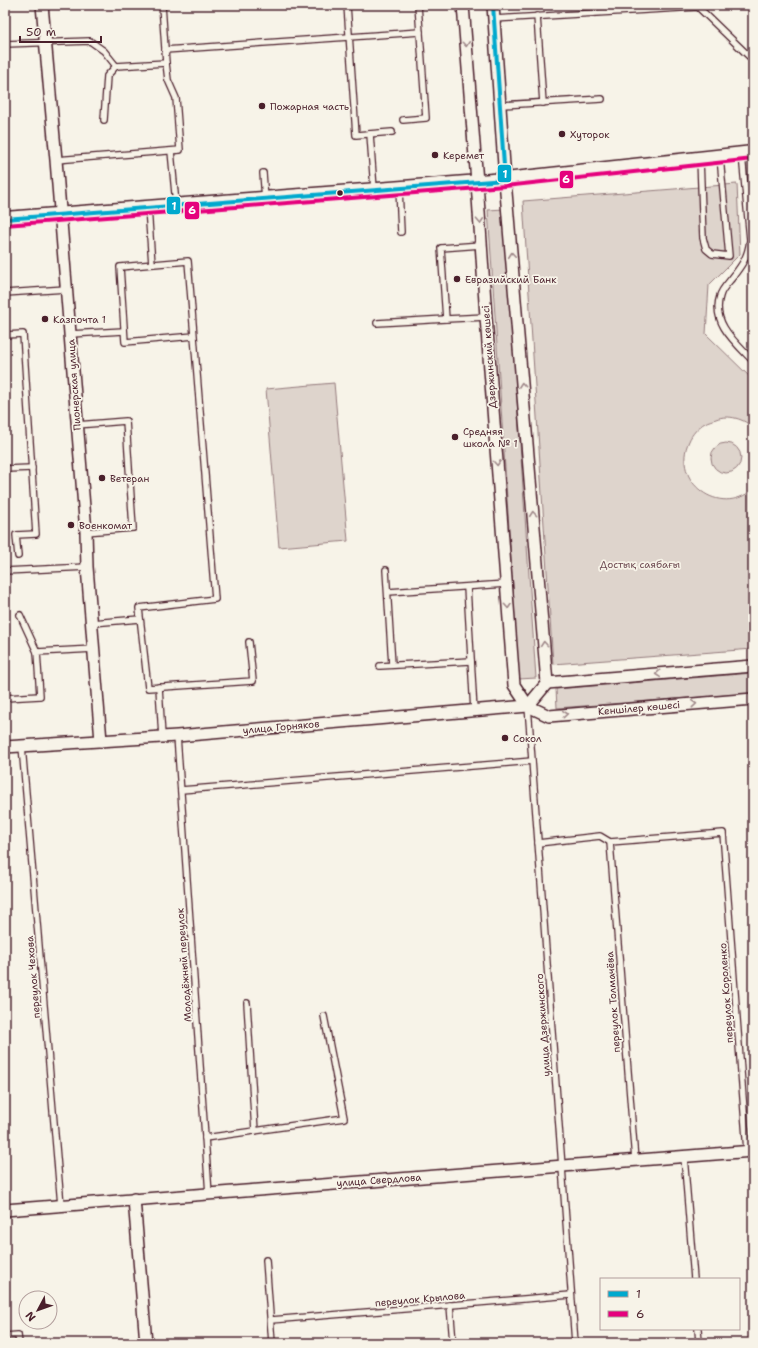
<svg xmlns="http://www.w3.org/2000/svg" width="758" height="1348" viewBox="0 0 758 1348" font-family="'Shantell Sans',sans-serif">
<rect width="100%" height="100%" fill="#f7f3e8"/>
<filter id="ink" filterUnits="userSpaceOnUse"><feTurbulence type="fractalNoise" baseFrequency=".025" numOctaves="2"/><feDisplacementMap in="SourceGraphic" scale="8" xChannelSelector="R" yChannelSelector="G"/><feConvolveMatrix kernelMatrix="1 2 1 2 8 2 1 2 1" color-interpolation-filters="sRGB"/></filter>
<g filter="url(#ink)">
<g fill="#ded4cc" stroke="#947a7c">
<path d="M737,184L740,254L709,285L706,334L753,380V428C745,419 728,414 716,419C713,420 708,421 705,423C698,427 692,434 689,441C670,481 720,519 753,489V649L553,664L523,201Z"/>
<path d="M504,209L536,678L519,679L488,210Z"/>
<path d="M334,383L348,541L279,547L266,389Z"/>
<circle cx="726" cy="458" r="15"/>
<path d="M753,673V693L557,708L556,689Z"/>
</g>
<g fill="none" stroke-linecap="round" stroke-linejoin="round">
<g stroke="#4a1f2b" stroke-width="8">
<g id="service">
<path d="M347,5L356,135L392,132"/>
<path d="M537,16L543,103"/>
<path d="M494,19L698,7L753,60"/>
<path d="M5,44L90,41L104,51L116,66L166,63L162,5"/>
<path d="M165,50L420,32"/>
<path d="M501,105L602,99"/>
<path d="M104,120L107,76L116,66"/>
<path d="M403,120L426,118L418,5"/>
<path d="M370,134L374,189"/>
<path d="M171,151L176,204"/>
<path d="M742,155L750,240C748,257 742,265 732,278C728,283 721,290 720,296C711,323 736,343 753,361"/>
<path d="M700,159L703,238L706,249L712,254L729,256L720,157"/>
<path d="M56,160L180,150L176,98L168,80L166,63"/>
<path d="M263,173L265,199"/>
<path d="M399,189L401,232"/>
<path d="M148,208L152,264"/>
<path d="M5,293L66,289"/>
<path d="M446,319L441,248L481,245"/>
<path d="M377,323L446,319L486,317"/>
<path d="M70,334L124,331"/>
<path d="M5,335L23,334L36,534L16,535L18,556"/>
<path d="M194,336L125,342L120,267L188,261L215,599L139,608L148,688L253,681L249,642"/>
<path d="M77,425L126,421L133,528L86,532"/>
<path d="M5,469L32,468"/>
<path d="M386,570L392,665"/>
<path d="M5,571L87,567"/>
<path d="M467,587L474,711"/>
<path d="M388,592L506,584"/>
<path d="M20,615L37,652"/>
<path d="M92,623L140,619"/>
<path d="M380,666L471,661"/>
<path d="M159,687L162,737"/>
<path d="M5,698L40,696L37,652L94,649"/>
<path d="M528,706L575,1343"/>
<path d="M177,736L209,1194"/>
<path d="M22,746L61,1205"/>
<path d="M181,790L532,761"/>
<path d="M610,842L635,1160"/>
<path d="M538,843L600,836L610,842L723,833L747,1151"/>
<path d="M247,1003L255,1131"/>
<path d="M205,1138L344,1118L324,1016"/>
<path d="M684,1156L694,1279"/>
<path d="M266,1260L272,1343"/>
<path d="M450,1305L453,1343"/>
<path d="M271,1320L571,1295"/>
<path d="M698,1329L699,1343"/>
<path d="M5,1336L18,1335L19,1343"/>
</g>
</g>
<g stroke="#4a1f2b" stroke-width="14">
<g id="minor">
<path d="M42,5L56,160L86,532L87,567L101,741"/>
<path d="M463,5L477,182L486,317L514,685L528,706L549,716L753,699"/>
<path d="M493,5L505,180L547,683"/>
<path d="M547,683L753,666"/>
<path d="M5,747L177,736L528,706L547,683"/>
<path d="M134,1199L146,1343"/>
<path d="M5,1210L753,1151"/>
</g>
</g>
<g stroke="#4a1f2b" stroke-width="17">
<path id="tertiary" d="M5,219L505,180L753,153"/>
</g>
<use href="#service" stroke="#f7f3e8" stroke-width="5.5"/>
<use href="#minor" stroke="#f7f3e8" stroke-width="11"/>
<use href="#tertiary" stroke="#f7f3e8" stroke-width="14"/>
<g stroke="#f7f3e8" stroke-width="7">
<path id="bus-1" d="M5,219L505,180L493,5"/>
</g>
<g stroke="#f7f3e8" stroke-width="7">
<path id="bus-2" d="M5,225L505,186L753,159"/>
</g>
<use href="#bus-1" stroke="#00a9ce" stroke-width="4"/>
<use href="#bus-2" stroke="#e5007d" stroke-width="4"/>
</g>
<defs><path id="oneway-chevron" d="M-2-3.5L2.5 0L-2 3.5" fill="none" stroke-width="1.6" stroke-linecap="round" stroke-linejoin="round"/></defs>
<g stroke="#a0898a">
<use href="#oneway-chevron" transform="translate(466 44) rotate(85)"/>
<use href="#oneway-chevron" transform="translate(480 221) rotate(87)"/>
<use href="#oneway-chevron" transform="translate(512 255) rotate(-95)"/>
<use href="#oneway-chevron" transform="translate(522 385) rotate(-95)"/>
<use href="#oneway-chevron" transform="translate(497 463) rotate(86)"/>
<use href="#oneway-chevron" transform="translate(533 514) rotate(-95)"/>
<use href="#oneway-chevron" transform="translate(508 606) rotate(86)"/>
<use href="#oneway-chevron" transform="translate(544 644) rotate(-95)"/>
<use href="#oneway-chevron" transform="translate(658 674) rotate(175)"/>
<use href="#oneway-chevron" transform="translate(694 704) rotate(-5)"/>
<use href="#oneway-chevron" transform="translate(565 714) rotate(-5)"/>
</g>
</g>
<g fill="#4a1f2b" stroke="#f7f3e8" stroke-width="1.5">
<circle cx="262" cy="106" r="4"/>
<circle cx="562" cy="134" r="4"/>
<circle cx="435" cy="155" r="4"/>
<circle cx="340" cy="193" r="3.5"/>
<circle cx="457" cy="279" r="4"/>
<circle cx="45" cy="319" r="4"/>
<circle cx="455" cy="437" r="4"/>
<circle cx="102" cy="478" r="4"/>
<circle cx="71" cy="525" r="4"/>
<circle cx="505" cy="738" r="4"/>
</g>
<g text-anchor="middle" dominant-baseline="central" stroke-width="3.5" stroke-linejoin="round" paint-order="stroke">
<g font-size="10" fill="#4a1f2b" stroke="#f7f3e8" text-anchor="start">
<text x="270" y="106">Пожарная часть</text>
<text x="570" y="134">Хуторок</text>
<text x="443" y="155">Керемет</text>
<text x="465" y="279">Евразийский Банк</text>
<text x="53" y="319">Казпочта 1</text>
<text x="463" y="431">Средняя<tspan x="463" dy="12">школа № 1</tspan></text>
<text x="110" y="478">Ветеран</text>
<text x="79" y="525">Военкомат</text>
<text x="513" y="738">Сокол</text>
</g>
<g font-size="10" fill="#4a1f2b" stroke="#f7f3e8">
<text transform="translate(489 357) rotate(-94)">Дзержинский көшесі</text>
<text transform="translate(74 385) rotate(-94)">Пионерская улица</text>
<text transform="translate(639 708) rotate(-5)">Кеншілер көшесі</text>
<text transform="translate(281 727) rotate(-5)">улица Горняков</text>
<text transform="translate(184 965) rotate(-94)">Молодёжный переулок</text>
<text transform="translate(33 977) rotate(-95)">переулок Чехова</text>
<text transform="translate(726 993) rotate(-94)">переулок Короленко</text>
<text transform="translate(613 1002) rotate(-94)">переулок Толмачёва</text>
<text transform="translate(543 1025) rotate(-94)">улица Дзержинского</text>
<text transform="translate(379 1180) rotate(-4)">улица Свердлова</text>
<text transform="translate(420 1299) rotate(-5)">переулок Крылова</text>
</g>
<g font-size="10" fill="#6f4c53" stroke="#f7f3e8">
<text x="640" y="564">Достық саябағы</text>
</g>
</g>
<g stroke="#f7f3e8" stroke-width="1.5">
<rect x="497" y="164" width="15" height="19" rx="4" fill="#00a9ce"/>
<rect x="559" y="170" width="15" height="19" rx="4" fill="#e5007d"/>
<rect x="166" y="196" width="15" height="19" rx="4" fill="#00a9ce"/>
<rect x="184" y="201" width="16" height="19" rx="4" fill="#e5007d"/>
</g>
<g font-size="11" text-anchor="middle" font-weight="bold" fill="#fff">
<text x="505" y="178">1</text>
<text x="566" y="183">6</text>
<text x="174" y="210">1</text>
<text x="192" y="214">6</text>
</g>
<rect width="758" height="1348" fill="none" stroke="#f7f3e8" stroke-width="20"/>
<rect x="10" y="10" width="738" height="1328" fill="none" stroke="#4a1f2b" stroke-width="1.5" filter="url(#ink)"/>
<rect x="600" y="1278" width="140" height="52" fill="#f7f3e8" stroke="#b29e9c"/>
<rect x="608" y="1291" width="20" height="6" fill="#00a9ce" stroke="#b29e9c"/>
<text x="636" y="1298" font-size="12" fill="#4a1f2b">1</text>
<rect x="608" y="1311" width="20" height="6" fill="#e5007d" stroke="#b29e9c"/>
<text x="636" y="1318" font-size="12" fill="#4a1f2b">6</text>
<g transform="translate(38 1310) rotate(229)"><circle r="19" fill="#f7f3e8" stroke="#b29e9c"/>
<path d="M0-3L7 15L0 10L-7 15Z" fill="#4a1f2b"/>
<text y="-6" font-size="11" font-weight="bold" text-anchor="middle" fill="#4a1f2b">N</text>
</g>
<path d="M20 36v6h81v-6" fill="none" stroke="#4a1f2b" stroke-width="2"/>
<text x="26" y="36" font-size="12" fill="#4a1f2b" stroke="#f7f3e8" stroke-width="3" paint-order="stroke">50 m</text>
</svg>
